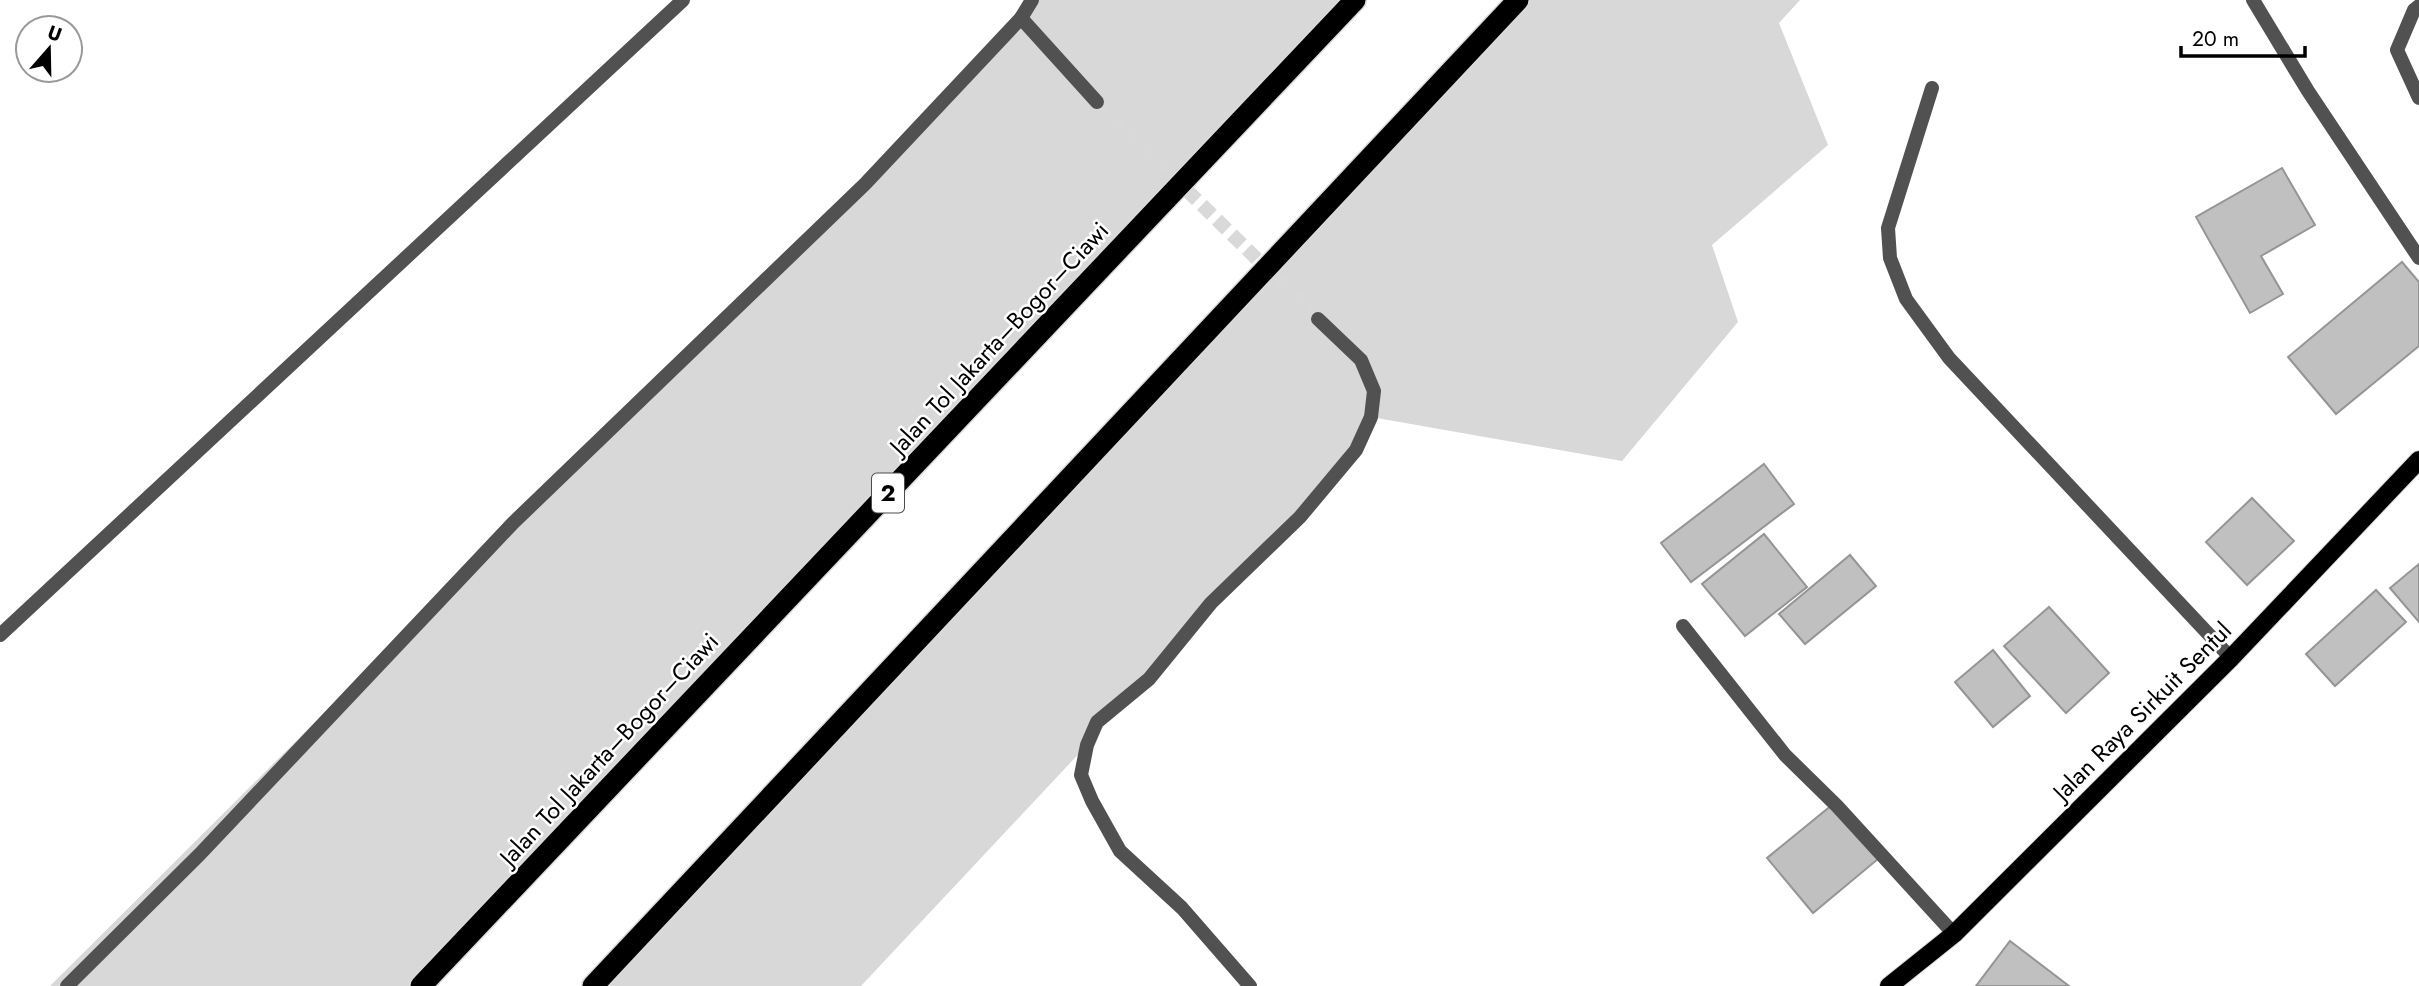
<svg xmlns="http://www.w3.org/2000/svg" width="2419" height="986" viewBox="0 0 2419 986" font-family="Jost,sans-serif">
<rect width="100%" height="100%" fill="#fff"/>
<g fill="#d8d8d8">
<path d="M1038,0H1355L422,986H50L494,544L865,184Z"/>
<path d="M1518,0H1800L1779,23L1828,145L1712,245L1738,322L1622,461L1371,417L1300,517L1149,679L1097,722L1087,745L861,986H590Z"/>
</g>
<g fill="#c0c0c0" stroke="#959595" stroke-width="2">
<path d="M2282,168L2315,225L2261,256L2283,294L2250,313L2196,217Z"/>
<path d="M2402,262L2419,282V346L2336,414L2288,357Z"/>
<path d="M1764,464L1794,504L1691,582L1661,543Z"/>
<path d="M2252,498L2294,541L2247,585L2206,542Z"/>
<path d="M1764,534L1807,587L1745,636L1702,584Z"/>
<path d="M1850,555L1876,586L1805,644L1779,614Z"/>
<path d="M2419,564V622L2390,588Z"/>
<path d="M2376,590L2406,622L2335,686L2306,654Z"/>
<path d="M2049,607L2109,673L2066,713L2004,646Z"/>
<path d="M1993,650L2030,696L1993,727L1955,682Z"/>
<path d="M1832,805L1878,859L1813,913L1767,858Z"/>
<path d="M2010,941L2069,986H1976Z"/>
</g>
<g fill="none" stroke-linecap="round" stroke-linejoin="round">
<path stroke="#d9d9d9" stroke-width="14" stroke-dasharray="14 7" stroke-linecap="butt" d="M1097,102L1318,319"/>
<g stroke="#dbdbdb" stroke-width="20">
<path id="primary" d="M1889,986L1954,934L2231,658L2419,460"/>
</g>
<g stroke="#dbdbdb" stroke-width="24">
<g id="motorway">
<path d="M421,986L1355,0"/>
<path d="M593,986L1518,0"/>
</g>
</g>
<g stroke="#515151" stroke-width="14">
<path d="M2419,6L2414,10L2397,50L2419,98"/>
<path d="M1932,88L1888,228L1890,258L1906,299L1949,358L2231,658"/>
<path d="M0,635L683,0"/>
</g>
<g stroke="#515151" stroke-width="14">
<path d="M1032,0L1021,18L1097,102"/>
<path d="M2253,0L2308,91L2419,258"/>
<path d="M1683,626L1785,755L1837,806L1954,934"/>
<path d="M67,986L200,854L513,523L865,184L1021,18"/>
<path d="M1250,986L1182,908L1120,851L1092,801L1081,775L1087,745L1097,722L1149,679L1211,603L1300,517L1356,450L1371,417L1374,391L1361,360L1318,319"/>
</g>
<use href="#primary" stroke="#000" stroke-width="18"/>
<use href="#motorway" stroke="#000" stroke-width="21"/>
</g>
<g text-anchor="middle" dominant-baseline="central" stroke-width="5" stroke-linejoin="round" paint-order="stroke">
<rect fill="#fff" stroke="#4c4c4c" stroke-width="2" x="872" y="473.5" width="32" height="39" rx="5"/>
<g font-size="23" font-weight="bold" fill="#000">
<text x="888" y="493">2</text>
</g>
<g font-size="24" fill="#000" stroke="#fff">
<text transform="translate(999 338) rotate(-47)">Jalan Tol Jakarta–Bogor–Ciawi</text>
<text transform="translate(2142 711) rotate(-45)">Jalan Raya Sirkuit Sentul</text>
<text transform="translate(609 749) rotate(-47)">Jalan Tol Jakarta–Bogor–Ciawi</text>
</g>
</g>
<g transform="translate(49 49) rotate(20)"><circle r="33" fill="#ffffff" stroke="#999999" stroke-width="2"/>
<path d="M0-5L12 26L0 18L-12 26Z" fill="#000000"/>
<text y="-10" font-size="19" font-weight="bold" text-anchor="middle" fill="#000000">U</text>
</g>
<path d="M2181 46v10h124v-10" fill="none" stroke="#000000" stroke-width="3.5"/>
<text x="2192" y="46" font-size="21" fill="#000000" stroke="#ffffff" stroke-width="5" paint-order="stroke">20 m</text>
</svg>
